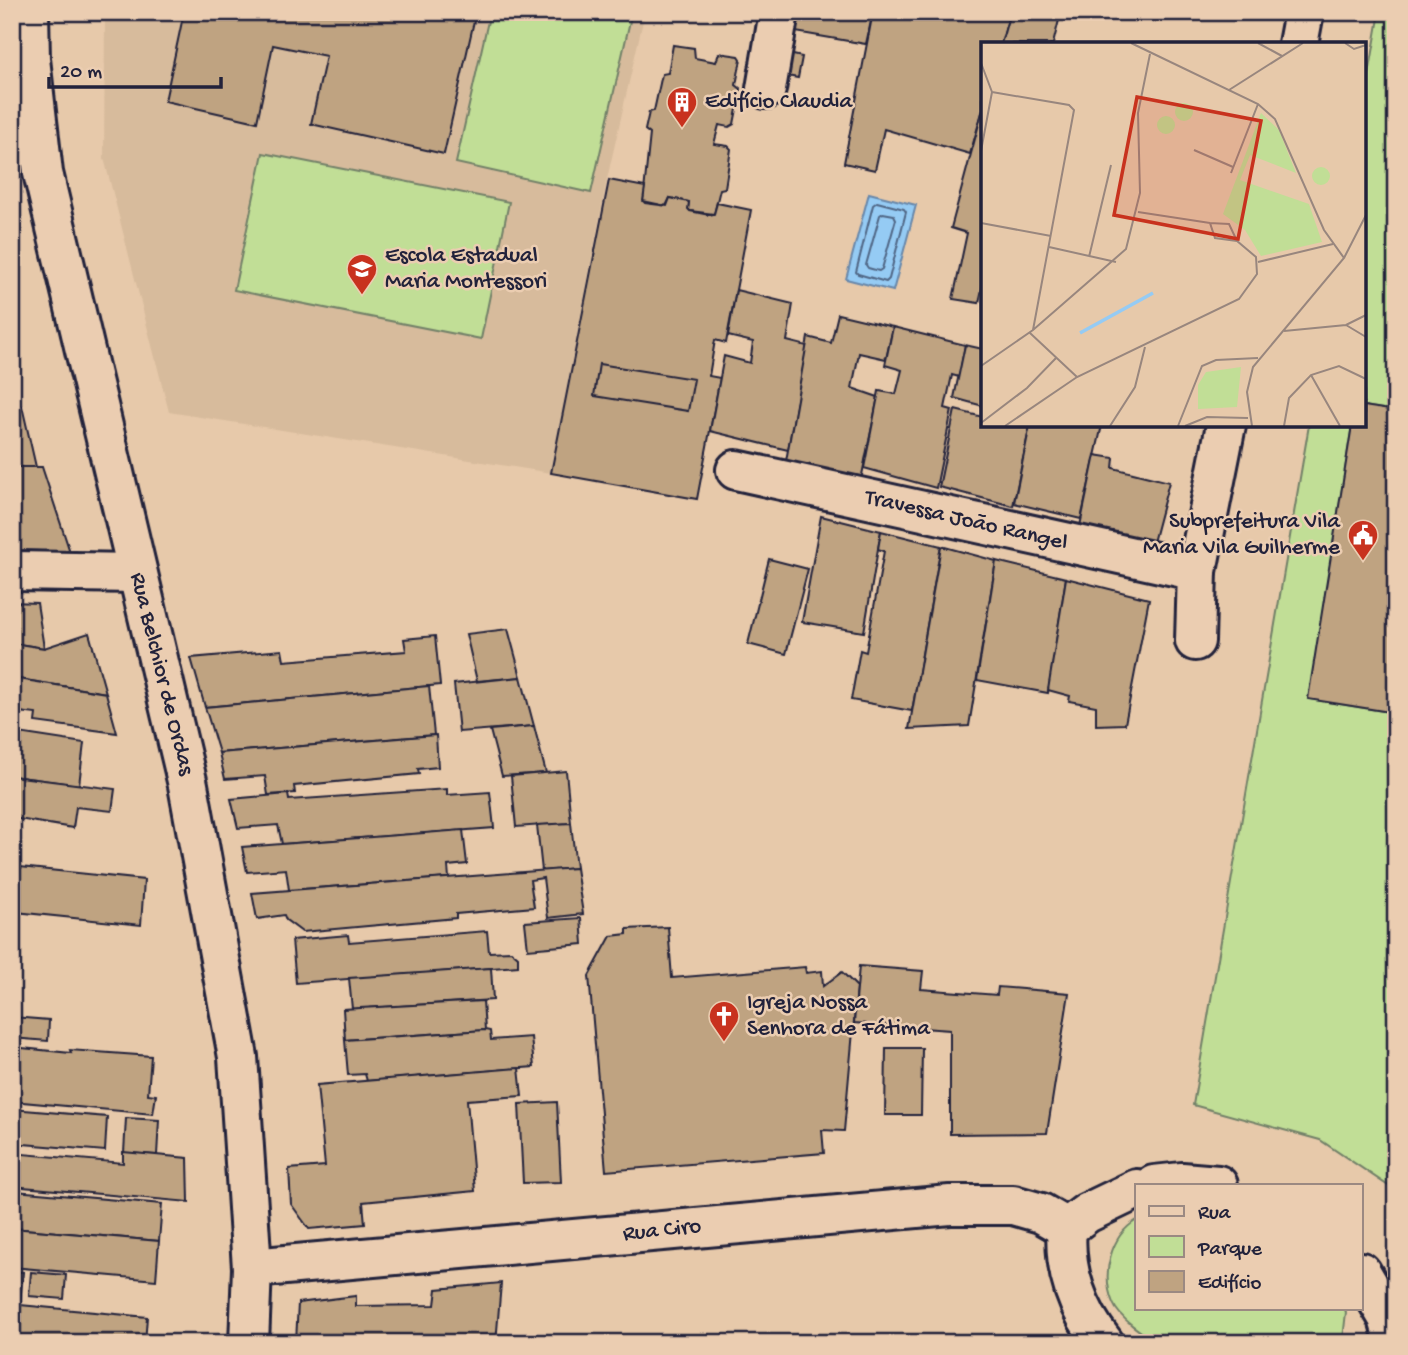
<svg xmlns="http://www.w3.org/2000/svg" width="1408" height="1355" viewBox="0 0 1408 1355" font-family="'Gochi Hand',sans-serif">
<rect width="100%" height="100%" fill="#e7c9aa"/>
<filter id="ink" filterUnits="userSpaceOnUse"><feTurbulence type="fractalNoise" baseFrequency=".0143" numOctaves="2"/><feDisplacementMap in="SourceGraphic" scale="14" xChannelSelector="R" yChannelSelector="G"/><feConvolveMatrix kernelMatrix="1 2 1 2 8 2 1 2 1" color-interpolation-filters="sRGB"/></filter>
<g filter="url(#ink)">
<path fill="#d7bb9c" d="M105,12H645L607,179L551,473L169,412L104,158Z"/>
<g fill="#c1de96" stroke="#728068" stroke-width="2">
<path d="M490,12H632L591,193L456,163Z"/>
<path d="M1380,12H1396V411L1364,406V103Z"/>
<path d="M263,153L509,202L481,339L234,290Z"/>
<path d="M1309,425H1352L1309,699L1396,713V1191L1320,1140L1193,1105Z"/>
<path d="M1137,1220V1308H1344L1346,1312L1343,1339L1341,1343H1158C1144,1335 1119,1318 1113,1303C1101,1274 1110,1236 1137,1220Z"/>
</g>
<path fill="#95cbf4" stroke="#6787aa" stroke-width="2" d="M869,193L916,205L893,291L846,279Z"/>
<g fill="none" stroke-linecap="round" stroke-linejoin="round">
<g stroke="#506685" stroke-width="2">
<path d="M877,202L904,209L906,212L889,279L886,282L858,274L856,272L873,205Z"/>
<path d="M883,213L894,215L896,219L882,269L879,271L868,268L866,265L880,215Z"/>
</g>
</g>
<g fill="#bfa381" stroke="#22223b" stroke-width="2">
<path d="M184,12H476L444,154L311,124L326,56L273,45L257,122L165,101Z"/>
<path d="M787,12H873L866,44L784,30Z"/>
<path d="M873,12H1010L1001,44H983V109L970,154L884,129L875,170L844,163Z"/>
<path d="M1010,12H1061L1053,44H1001Z"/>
<path d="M673,45L694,48L695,58L716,62L719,53L739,56L741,59L736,85L741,89L734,124L729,127L719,125L714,144L728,146L731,149L725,188L720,189L714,214L690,211L688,209L689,202L670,198L666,206L643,201L650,134L645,130L649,112L654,111L662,74L668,73Z"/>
<path d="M780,52L802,57L798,78L776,74Z"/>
<path d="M983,109V284L979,303L953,299L967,233L951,228Z"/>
<path d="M609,180L645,187L643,201L645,203L667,206L670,198L689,202L688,209L690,211L709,215L714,214L717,203L751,210L726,343L715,340L709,376L720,378L697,499L551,473Z"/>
<path d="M736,290L793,304L787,341L807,346L788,450L710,431L724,356L750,363L753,342L728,336Z"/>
<path d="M838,314L893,327L886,359L859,353L852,388L878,397L861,480L786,461L808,337L831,343Z"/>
<path d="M893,327L965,345L959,377L952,375L945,408L952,410L936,488L864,468L879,391L896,394L902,370L885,365Z"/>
<path d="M965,345L983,349V406L954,398Z"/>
<path d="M599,364L694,379L688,411L594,396Z"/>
<path d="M12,406H22L36,467H12Z"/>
<path d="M1364,406L1396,411V713L1308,699L1352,425H1364Z"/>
<path d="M955,410L983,417V425H1030L1013,506L939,487Z"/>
<path d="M1030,425H1102L1081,519L1014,503Z"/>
<path d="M1095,455L1114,458L1113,468L1169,482L1152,546L1080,526Z"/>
<path d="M12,467H42L70,552L12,550Z"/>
<path d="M821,516L881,531L864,632L802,622Z"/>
<path d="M881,531L941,546L912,711L851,700L860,650L866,652L884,551L878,549Z"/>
<path d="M941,546L996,561L969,726L909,729Z"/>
<path d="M769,559L808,569L786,654L748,644Z"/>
<path d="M996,561L1066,578L1048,693L977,680Z"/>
<path d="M1066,578L1149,599L1125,724L1096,725V706L1069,701L1070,696L1048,690Z"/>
<path d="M12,602L37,603L44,648L12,643Z"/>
<path d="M508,629L521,677L477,681L466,634Z"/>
<path d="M89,633L106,693L12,678V643L44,648Z"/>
<path d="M435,636L440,685L205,707L191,658L282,650L284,661L406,651L404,639Z"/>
<path d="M521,677L534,726L459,732L454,684Z"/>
<path d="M12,678L106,693L117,733L35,722L36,714L12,711Z"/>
<path d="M429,686L434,735L219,753L205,707Z"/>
<path d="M534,726L546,773L502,776L490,730Z"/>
<path d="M12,732L84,743L79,785L12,776Z"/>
<path d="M436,735L438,767L418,769L419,774L294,786L295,793L268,795L265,776L225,779L219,753Z"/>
<path d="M566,771L571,823L516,827L511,776Z"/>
<path d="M12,776L115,789L112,811L76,807L73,828L12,818Z"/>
<path d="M447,789V795L490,792L494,828L282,844L278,825L238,828L231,799L288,794L289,800Z"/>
<path d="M571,823L576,868L542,871L537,825Z"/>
<path d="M463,830L467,864L448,866L449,878L289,890L286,869L247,872L242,847Z"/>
<path d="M20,867L144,880L141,925L16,912Z"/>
<path d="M576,868L583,914L548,918L543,878L530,880L534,907L456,914V918L302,932L286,920L284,915L257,919L252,893Z"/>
<path d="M581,918L583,944L528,949L525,922Z"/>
<path d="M668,927L672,978L805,967L806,973L822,971L823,986L842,972L857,987L844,1131L822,1130L824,1153L606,1171L589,976L611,936L627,934V929Z"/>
<path d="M487,931L489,952L511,951L518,957V966L296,983L292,940L348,935L349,942Z"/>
<path d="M859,966L923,971L921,989L997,995L998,987L1069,993L1047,1133L950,1134V1030L854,1023Z"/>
<path d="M491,968L493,1000L352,1009L349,978Z"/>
<path d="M483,1001L485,1030L345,1040L343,1009Z"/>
<path d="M12,1017L49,1020L48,1041L12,1038Z"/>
<path d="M485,1030L490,1031L491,1040L531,1037L534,1067L367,1081L365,1074L348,1075L345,1040Z"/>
<path d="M12,1047L71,1053L70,1050L151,1056L148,1094L156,1095L153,1114L12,1101Z"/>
<path d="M886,1048H922L921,1115H885Z"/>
<path d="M519,1068L522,1096L467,1100L475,1191L363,1202L365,1224L309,1229L291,1204L289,1169L325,1166L317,1085Z"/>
<path d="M557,1102L561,1182L523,1183L519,1104Z"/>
<path d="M12,1109L107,1117L105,1151L12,1143Z"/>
<path d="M126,1118L159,1120L157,1155L124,1153Z"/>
<path d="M123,1152L188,1158L189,1202L12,1186V1153L123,1163Z"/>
<path d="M15,1191L162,1204L159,1241L12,1228Z"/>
<path d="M12,1228L159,1241L156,1280L12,1267Z"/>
<path d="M12,1271L23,1272L19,1314H12Z"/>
<path d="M31,1272L66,1275L64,1299L29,1296Z"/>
<path d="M501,1283L496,1343L296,1342L298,1303L356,1296V1306L435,1305L437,1289Z"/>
<path d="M20,1305L147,1317L145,1343H17Z"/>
<path d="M12,1314H19L17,1343H12Z"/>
</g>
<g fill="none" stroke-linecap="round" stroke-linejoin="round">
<g stroke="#22223b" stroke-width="44">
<g id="minor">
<path d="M29,12L30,59L43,173L188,785L238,1057L252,1268L249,1343"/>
<path d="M1298,44L1304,12"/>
<path d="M766,89L779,12"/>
<path d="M736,470L1197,571"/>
<path d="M12,571L136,573"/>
<path d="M1195,641L1197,571L1226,425"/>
<path d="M1154,1185L1182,1182L1218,1185"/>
<path d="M252,1268L950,1205H1013L1041,1213L1067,1228"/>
<path d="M1361,1272L1388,1318L1395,1343"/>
<path d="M1104,1343C1078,1311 1063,1270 1067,1228L1087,1213L1137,1189"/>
</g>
</g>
<use href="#minor" stroke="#ebcdb1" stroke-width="38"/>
</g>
</g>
<defs>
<g id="building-pin" transform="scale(1.575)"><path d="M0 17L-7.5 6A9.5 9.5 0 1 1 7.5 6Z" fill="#c8321e" stroke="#ebcdb1"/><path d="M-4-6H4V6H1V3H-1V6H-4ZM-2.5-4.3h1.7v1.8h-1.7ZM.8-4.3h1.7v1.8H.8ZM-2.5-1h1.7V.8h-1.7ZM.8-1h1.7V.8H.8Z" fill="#fff"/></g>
<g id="school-pin" transform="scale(1.575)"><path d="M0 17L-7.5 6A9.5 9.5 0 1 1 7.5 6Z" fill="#c8321e" stroke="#ebcdb1"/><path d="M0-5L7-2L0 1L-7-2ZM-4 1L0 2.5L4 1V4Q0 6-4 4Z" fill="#fff"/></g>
<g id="civic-pin" transform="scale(1.575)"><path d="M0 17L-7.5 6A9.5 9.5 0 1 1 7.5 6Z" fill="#c8321e" stroke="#ebcdb1"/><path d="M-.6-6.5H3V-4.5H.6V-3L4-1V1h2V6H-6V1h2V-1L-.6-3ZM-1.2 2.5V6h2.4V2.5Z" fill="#fff"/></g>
<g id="church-pin" transform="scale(1.575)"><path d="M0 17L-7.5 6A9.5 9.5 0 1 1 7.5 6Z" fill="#c8321e" stroke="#ebcdb1"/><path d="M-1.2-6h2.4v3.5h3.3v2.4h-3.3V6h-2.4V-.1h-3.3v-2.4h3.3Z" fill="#fff"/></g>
</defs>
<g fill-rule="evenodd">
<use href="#building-pin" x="682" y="102"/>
<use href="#school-pin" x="362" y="269"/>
<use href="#civic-pin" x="1363" y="535"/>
<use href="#church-pin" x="724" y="1016"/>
</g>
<g text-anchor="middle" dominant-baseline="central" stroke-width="5" stroke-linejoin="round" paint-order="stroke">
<g font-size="23" fill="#22223b" stroke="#ebcdb1" text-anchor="start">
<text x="705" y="102">Edifício Claudia</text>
<text x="385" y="256">Escola Estadual<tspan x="385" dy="26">Maria Montessori</tspan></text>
<text x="1340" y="522" text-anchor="end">Subprefeitura Vila<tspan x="1340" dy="26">Maria Vila Guilherme</tspan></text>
<text x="747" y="1003">Igreja Nossa<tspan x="747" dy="26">Senhora de Fátima</tspan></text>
</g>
<g font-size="23" fill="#22223b" stroke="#ebcdb1">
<text transform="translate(966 521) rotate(13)">Travessa João Rangel</text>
<text transform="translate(161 674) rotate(76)">Rua Belchior de Ordas</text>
<text transform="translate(662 1231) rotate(-6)">Rua Ciro</text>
</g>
</g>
<g transform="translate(981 42)">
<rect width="385" height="385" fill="#e7c9aa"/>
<path d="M194 70a9 9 0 1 1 18 0a9 9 0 1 1-18 0ZM280,71L298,88L315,131L269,113L259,138L328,162L341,200L280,214L264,188L242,172ZM176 83a9 9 0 1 1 18 0a9 9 0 1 1-18 0ZM331 134a9 9 0 1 1 18 0a9 9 0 1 1-18 0ZM260,325L256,365L217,367V343L225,330Z" fill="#c1de96"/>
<path fill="none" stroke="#95cbf4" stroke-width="3.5" d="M99,291L172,251"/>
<path fill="none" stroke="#98867e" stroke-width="2" d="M150,1L277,62L294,77L343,188L363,216L272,325L266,350L271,384M277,1L301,14M364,1L373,7L385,3M0,21L11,50L0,109M248,48L322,1M11,50L88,63L93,68L52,288M213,108L252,125M250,131L277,62M157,170L229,181M0,181L70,194M68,205L135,220M108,215L130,123M363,216L385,173M277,220L352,202M365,283L385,295M303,289L365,283L385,273M49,291L96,335M0,324L52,288L145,207L159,151L157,71L169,12M330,333L359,384M0,381L46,346L76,315M24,384L96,335L258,257L276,232L275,215L256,199L234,196L229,181L248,182L256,199M129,384L154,345L164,305M197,384L221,324L235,318L277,316M204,384L226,375L267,376M303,384L308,356L330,333L358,324L385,337"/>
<path fill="#c8321e" fill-opacity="0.15" stroke="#c8321e" stroke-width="3.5" d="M156,55L280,79L257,197L133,173Z"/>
<rect width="385" height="385" fill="none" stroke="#22223b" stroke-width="3.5"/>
</g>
<rect width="1408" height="1355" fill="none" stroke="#ebcdb1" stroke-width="42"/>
<rect x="21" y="21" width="1366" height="1313" fill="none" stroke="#22223b" stroke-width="2.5" filter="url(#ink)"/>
<rect x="1135" y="1184" width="228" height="126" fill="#ebcdb1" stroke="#9b8982" stroke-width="2"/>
<rect x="1149" y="1206" width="35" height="10" fill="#ebcdb1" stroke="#9b8982" stroke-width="2"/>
<text x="1198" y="1218" font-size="21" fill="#22223b">Rua</text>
<rect x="1149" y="1236" width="35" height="21" fill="#c1de96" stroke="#9b8982" stroke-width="2"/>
<text x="1198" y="1254" font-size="21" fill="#22223b">Parque</text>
<rect x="1149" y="1271" width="35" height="21" fill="#bfa381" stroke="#9b8982" stroke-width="2"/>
<text x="1198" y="1288" font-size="21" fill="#22223b">Edifício</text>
<path d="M49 77v10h172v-10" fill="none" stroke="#22223b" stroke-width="3.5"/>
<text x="60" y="77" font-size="21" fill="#22223b" stroke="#ebcdb1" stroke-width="5" paint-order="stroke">20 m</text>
</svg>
